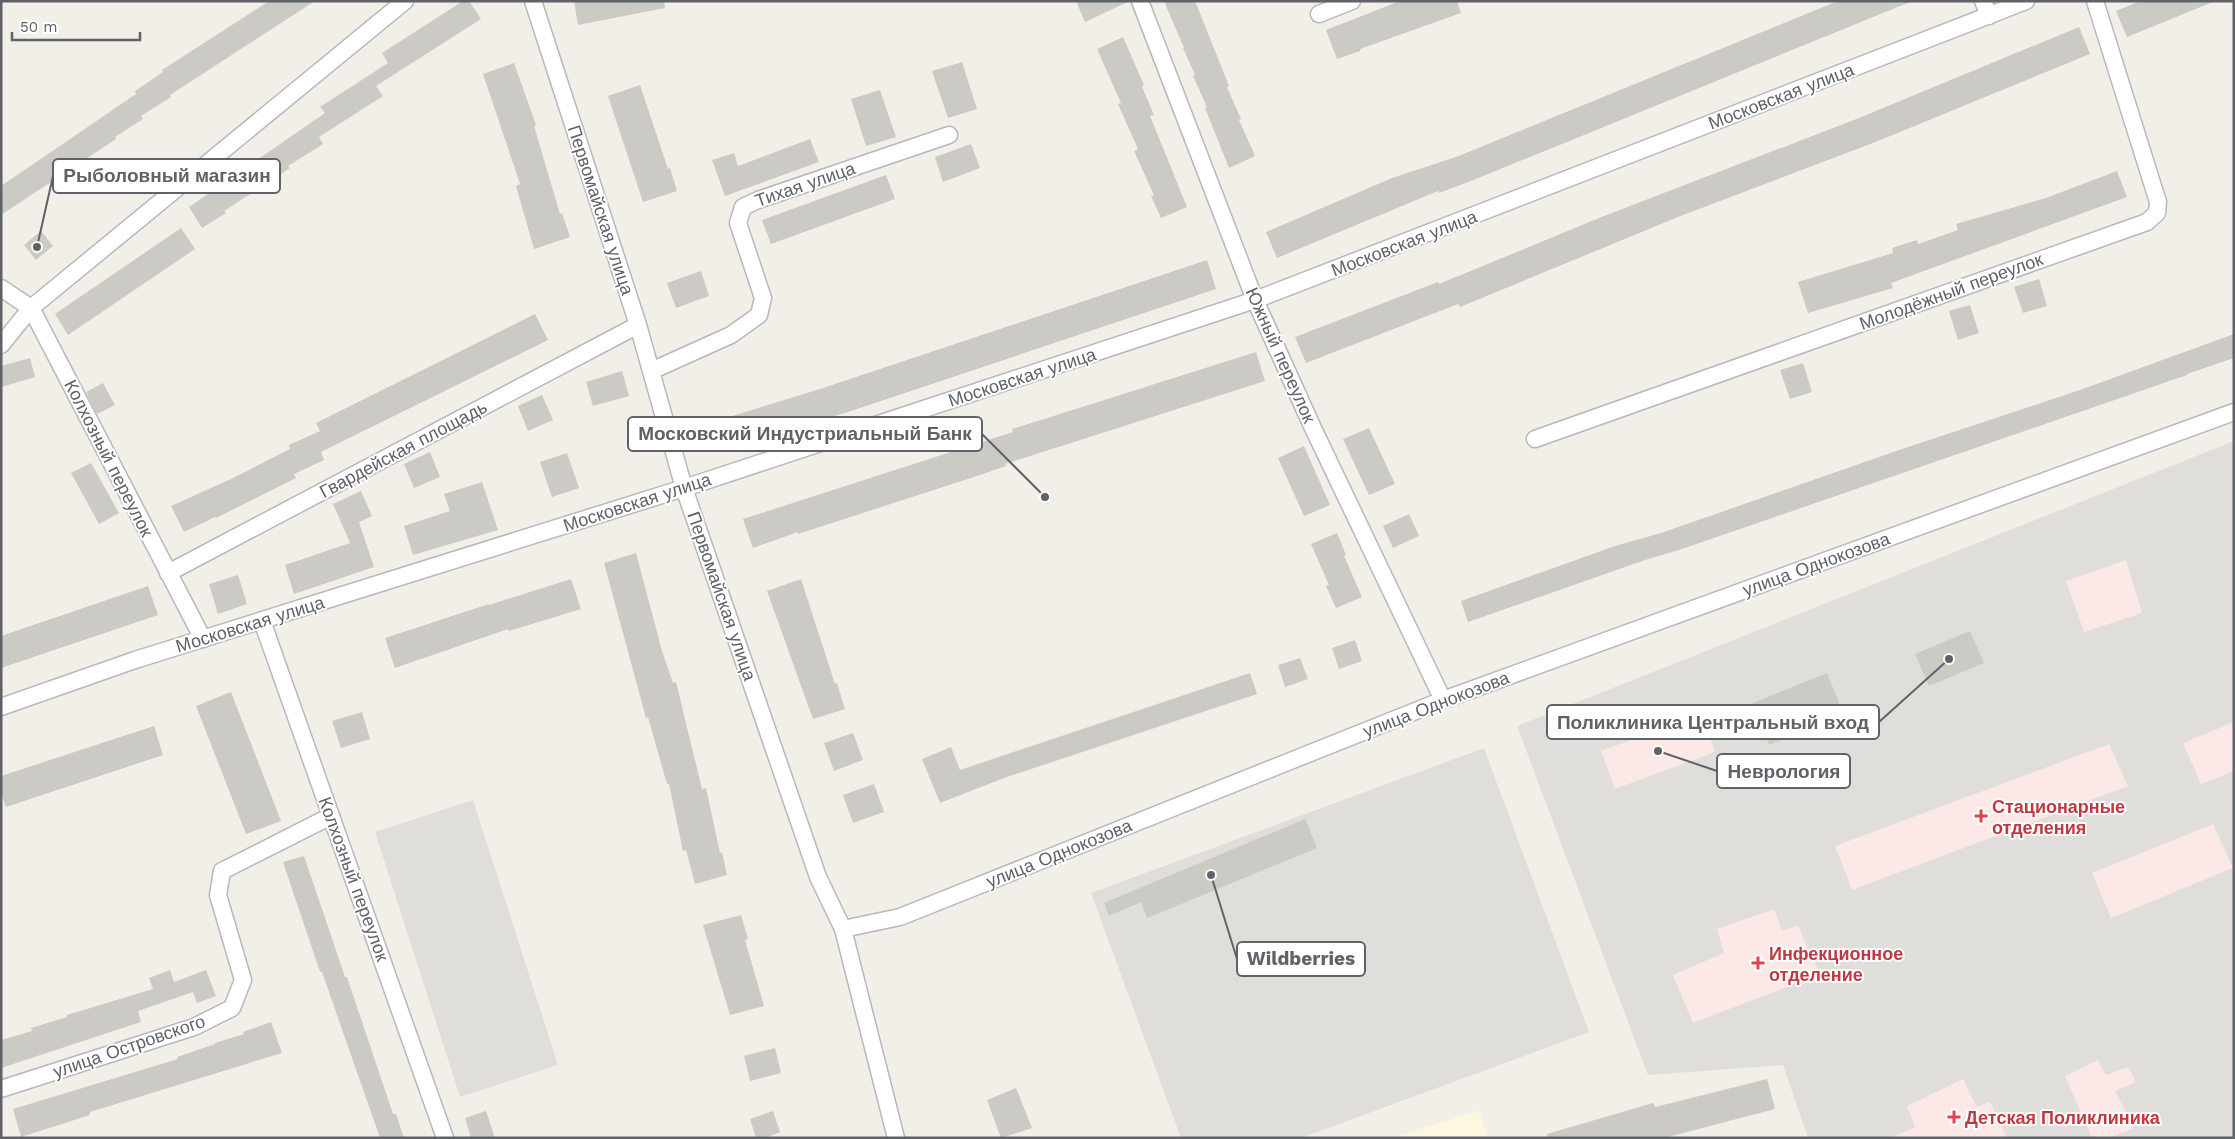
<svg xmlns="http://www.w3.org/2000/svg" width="2235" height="1139" viewBox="0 0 2235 1139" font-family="'Work Sans',sans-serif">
<rect width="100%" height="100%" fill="#f1efe8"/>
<path fill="#fef7e0" d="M1479,1111L1488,1138H1389Z"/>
<g fill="#e0deda">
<path d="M2234,441V1138H1808L1783,1065L1648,1075L1517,726Z"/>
<path d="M1484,748L1589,1032L1301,1138H1181L1091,893Z"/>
<path d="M473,800L558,1065L460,1097L375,832Z"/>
</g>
<g fill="#fce8e6">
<path d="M2126,560L2142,613L2084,632L2066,581Z"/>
<path d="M1701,714L1715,752L1615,789L1601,751Z"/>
<path d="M2234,722V771L2201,784L2183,743Z"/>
<path d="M2109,744L2128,786L1852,890L1835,846Z"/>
<path d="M2213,824L2233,868L2111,918L2092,873Z"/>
<path d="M1774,909L1782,930L1798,926L1820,974L1693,1023L1673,975L1724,953L1717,929Z"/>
<path d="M2098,1060L2106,1075L2128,1067L2136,1082L2115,1091L2134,1128L2110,1138H2092L2065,1076Z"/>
<path d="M1963,1079L1977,1107L1990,1102L2007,1138H1891L1915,1127L1907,1106Z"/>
</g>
<g fill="#cccac5">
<path d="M269,1H315L170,95L171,97L141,116L143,119L115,137L116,139L1,215V186L136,94L135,91L163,72L162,70Z"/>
<path d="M463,1H469L481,19L376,86L383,96L319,137L323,144L288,166L290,168L224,211L226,213L202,228L189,207L325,113L320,107L388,63L382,53Z"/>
<path d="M574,1H664L665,8L578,25Z"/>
<path d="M1076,1H1130L1085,22Z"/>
<path d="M1164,1H1195L1229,86L1227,87L1241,119L1239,120L1255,156L1229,168L1205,108L1207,107L1193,76L1195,75L1183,48H1184Z"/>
<path d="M1400,1H1457L1461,13L1360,49V51L1337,59L1326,30Z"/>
<path d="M1838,1L1910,2L1471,181L1439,193L1438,191L1277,258L1266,232L1392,178L1456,157Z"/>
<path d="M2140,1H2213V2L2127,37L2116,11Z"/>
<path d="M2079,27L2090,54L1873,143L1678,217L1460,307L1458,304L1306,363L1295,337L1438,282L1439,284L1604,216L1859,118Z"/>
<path d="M1123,37L1144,85L1142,87L1154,115L1150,116L1187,207L1161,218L1151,196L1154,195L1134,151L1138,149L1118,104L1121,103L1097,49Z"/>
<path d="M962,62L977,109L948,118L932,71Z"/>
<path d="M514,63L536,125L534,126L560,214L562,213L570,237L534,249L516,186L520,184L483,74Z"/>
<path d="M640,85L668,169L670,168L677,191L643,202L608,96Z"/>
<path d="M880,90L896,137L866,146L851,99Z"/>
<path d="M810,139L819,162L725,196L712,160L734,153L738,166Z"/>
<path d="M971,144L980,168L943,182L935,157Z"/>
<path d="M2117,171L2127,197L1891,283L1893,288L1808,313L1798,282L1893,253L1892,248L1917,240L1918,244L1958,230L1956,224L2046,198Z"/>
<path d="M886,175L895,199L771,244L762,220Z"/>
<path d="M181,228L195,249L68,335L55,314Z"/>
<path d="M41,231L53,246L36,260L24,245Z"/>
<path d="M1207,260L1216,289L851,411L725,450L716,421L820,389Z"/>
<path d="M701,271L709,296L676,308L667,283Z"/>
<path d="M2039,279L2047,306L2023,313L2014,287Z"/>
<path d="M1970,305L1979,333L1958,340L1949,311Z"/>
<path d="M535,314L548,340L321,452L324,460L294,474L296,478L216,518L215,517L184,532L171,506L231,479L290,449L289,445L320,431L316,423Z"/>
<path d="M2234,334V358L2187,374V375L1679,550L1645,560L1468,622L1461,601L1615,546L1661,533L1905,448L2080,390Z"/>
<path d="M1256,352L1265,381L1005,464L1006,466L977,476L798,534V532L753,548L743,519L1013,432L1012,429L1041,420Z"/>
<path d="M30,358L35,377L1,387V366Z"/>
<path d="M1803,363L1812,392L1790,399L1780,370Z"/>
<path d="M622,371L629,396L593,406L586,382Z"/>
<path d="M103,383L115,405L97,414L86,392Z"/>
<path d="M542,395L553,420L528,431L518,406Z"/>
<path d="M1369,428L1395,484L1369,495L1343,439Z"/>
<path d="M1304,446L1330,505L1304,516L1278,458Z"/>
<path d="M430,452L440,477L414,488L404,464Z"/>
<path d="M567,453L579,488L552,497L540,462Z"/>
<path d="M91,463L119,513L99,524L71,473Z"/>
<path d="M482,482L498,530L413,555L404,526L450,511L444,494Z"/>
<path d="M361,491L372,516L359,522L374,567L294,594L285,565L350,543L333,504Z"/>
<path d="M1409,514L1419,536L1393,548L1383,526Z"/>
<path d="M1337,533L1346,555L1344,556L1362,597L1336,608L1326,586L1329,585L1311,544Z"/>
<path d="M636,553L662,651L673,683L676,682L702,789L706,788L720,853L722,852L727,875L695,884L686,850L683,851L669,784H667L648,717L646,718L604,563Z"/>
<path d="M238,575L247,604L218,614L209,584Z"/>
<path d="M571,579L581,609L509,631L508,629L395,668L385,638L489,604V605Z"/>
<path d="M801,579L835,684L837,683L845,709L813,719L767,591Z"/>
<path d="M148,586L158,615L1,668V636Z"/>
<path d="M1970,631L1984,663L1929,686L1915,654Z"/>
<path d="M1355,640L1362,661L1339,669L1332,648Z"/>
<path d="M1300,658L1308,679L1285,687L1278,665Z"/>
<path d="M1250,673L1257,694L1004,778L940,803L922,759L951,747L960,770Z"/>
<path d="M1827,673L1844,715L1769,745L1753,703Z"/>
<path d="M231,692L281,821L246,834L196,706Z"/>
<path d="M362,712L370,739L341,748L332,721Z"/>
<path d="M154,726L163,755L6,807L1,793V776Z"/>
<path d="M853,733L863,760L834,771L824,743Z"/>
<path d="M874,784L884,812L853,823L843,795Z"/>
<path d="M1305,819L1317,848L1147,918L1141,902L1109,916L1104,903Z"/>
<path d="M304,856L345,977H347L393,1114H396L404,1138H380L322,972H320L283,862Z"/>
<path d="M741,915L748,939L745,940L764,1006L730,1015L703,925Z"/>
<path d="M170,970L174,982L206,970L216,996L197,1003L193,992L138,1011L141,1022L1,1068V1040L32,1031L31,1028L67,1017V1015L153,989L149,978Z"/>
<path d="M271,1022L282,1053L90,1112V1115L21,1137L13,1109L178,1059L177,1057L215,1044V1043L244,1034L243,1032Z"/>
<path d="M775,1048L781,1073L750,1081L744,1056Z"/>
<path d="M1767,1079L1775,1109L1664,1138H1548L1547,1134L1653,1103L1655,1107Z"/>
<path d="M1016,1088L1032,1128L1001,1138L987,1100Z"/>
<path d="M486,1111L495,1138H471L465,1118Z"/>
<path d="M773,1111L780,1132L765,1138H756L750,1119Z"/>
</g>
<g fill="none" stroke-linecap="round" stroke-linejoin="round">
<g stroke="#b5b8bc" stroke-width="19">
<g id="street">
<path d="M533,1L638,325L684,488L818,877L843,929"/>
<path d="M1140,1L1255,300L1312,426L1443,700"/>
<path d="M1983,1L1989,16"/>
<path d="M1319,14L1352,1"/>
<path d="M1,288L31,308L203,639"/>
<path d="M1,345L31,308L405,1"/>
<path d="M651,371L731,335L759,315L763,298L738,223L743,207L758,200L949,135"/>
<path d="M1535,439L2147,222L2157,213L2158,202L2095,1"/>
<path d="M168,573L638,325"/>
<path d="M262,621L445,1138"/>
<path d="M1,707L135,660L684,488L1255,300L2026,1"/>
<path d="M1,1089L194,1027L232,1008L243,980L218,895L222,871L331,816"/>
<path d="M896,1138L843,929L900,917L1443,700L2234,412"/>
</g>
</g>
<use href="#street" stroke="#fff" stroke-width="16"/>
</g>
<g fill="#e0444e" stroke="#fff" stroke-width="2">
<path d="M1978.5 808.5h5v5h5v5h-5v5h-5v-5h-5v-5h5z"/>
<path d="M1755.5 955.5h5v5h5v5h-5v5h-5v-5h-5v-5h5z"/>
<path d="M1951.5 1109.5h5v5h5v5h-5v5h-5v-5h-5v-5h5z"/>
</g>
<g text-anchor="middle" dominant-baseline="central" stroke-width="4" stroke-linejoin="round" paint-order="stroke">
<g font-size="18" fill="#5f6368" stroke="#fff">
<text transform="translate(1781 96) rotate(-21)">Московская улица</text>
<text transform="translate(805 184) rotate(-19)">Тихая улица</text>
<text transform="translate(601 210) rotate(72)">Первомайская улица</text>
<text transform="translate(1404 243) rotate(-21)">Московская улица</text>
<text transform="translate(1951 291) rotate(-20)">Молодёжный переулок</text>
<text transform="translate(1281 355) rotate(66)">Южный переулок</text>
<text transform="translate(1022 377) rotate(-18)">Московская улица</text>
<text transform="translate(403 449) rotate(-28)">Гвардейская площадь</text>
<text transform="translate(109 458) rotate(63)">Колхозный переулок</text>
<text transform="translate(637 502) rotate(-18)">Московская улица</text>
<text transform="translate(1816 564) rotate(-20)">улица Однокозова</text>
<text transform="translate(722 596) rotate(71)">Первомайская улица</text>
<text transform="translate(250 624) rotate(-17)">Московская улица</text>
<text transform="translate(1436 704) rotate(-21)">улица Однокозова</text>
<text transform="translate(1059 853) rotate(-22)">улица Однокозова</text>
<text transform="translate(354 879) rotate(70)">Колхозный переулок</text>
<text transform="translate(129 1046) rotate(-19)">улица Островского</text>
</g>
<g font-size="18" font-weight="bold" fill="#be3a42" stroke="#fff" text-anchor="start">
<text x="1992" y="806">Стационарные<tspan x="1992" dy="21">отделения</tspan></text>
<text x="1769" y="953">Инфекционное<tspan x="1769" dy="21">отделение</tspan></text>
<text x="1965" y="1117">Детская Поликлиника</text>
</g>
</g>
<path fill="none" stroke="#5f6368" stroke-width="2" d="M37 247L53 176M1045 497L982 434M1949 659L1879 722M1658 751L1717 771M1211 875L1237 959"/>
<g fill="#5f6368" stroke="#fff" stroke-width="2">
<circle cx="37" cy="247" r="5"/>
<circle cx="1045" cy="497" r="5"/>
<circle cx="1949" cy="659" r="5"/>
<circle cx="1658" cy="751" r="5"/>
<circle cx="1211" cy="875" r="5"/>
</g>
<g fill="#fff" stroke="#5f6368" stroke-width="2">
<rect x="53" y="159" width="227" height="34" rx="5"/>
<rect x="628" y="417" width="354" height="34" rx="5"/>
<rect x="1547" y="705" width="332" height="34" rx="5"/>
<rect x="1717" y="754" width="133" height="34" rx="5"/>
<rect x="1237" y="942" width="128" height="34" rx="5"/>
</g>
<g font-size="19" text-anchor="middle" font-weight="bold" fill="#5f6368">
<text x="167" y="182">Рыболовный магазин</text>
<text x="805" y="440">Московский Индустриальный Банк</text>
<text x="1713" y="729">Поликлиника Центральный вход</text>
<text x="1784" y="778">Неврология</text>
<text x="1301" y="965">Wildberries</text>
</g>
<rect width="2235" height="1139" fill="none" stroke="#5f6368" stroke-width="5"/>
<path d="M12 32v8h128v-8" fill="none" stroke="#5f6368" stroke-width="2.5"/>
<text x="20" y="32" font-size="15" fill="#5f6368" stroke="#ffffff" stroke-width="4" paint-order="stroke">50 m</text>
</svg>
